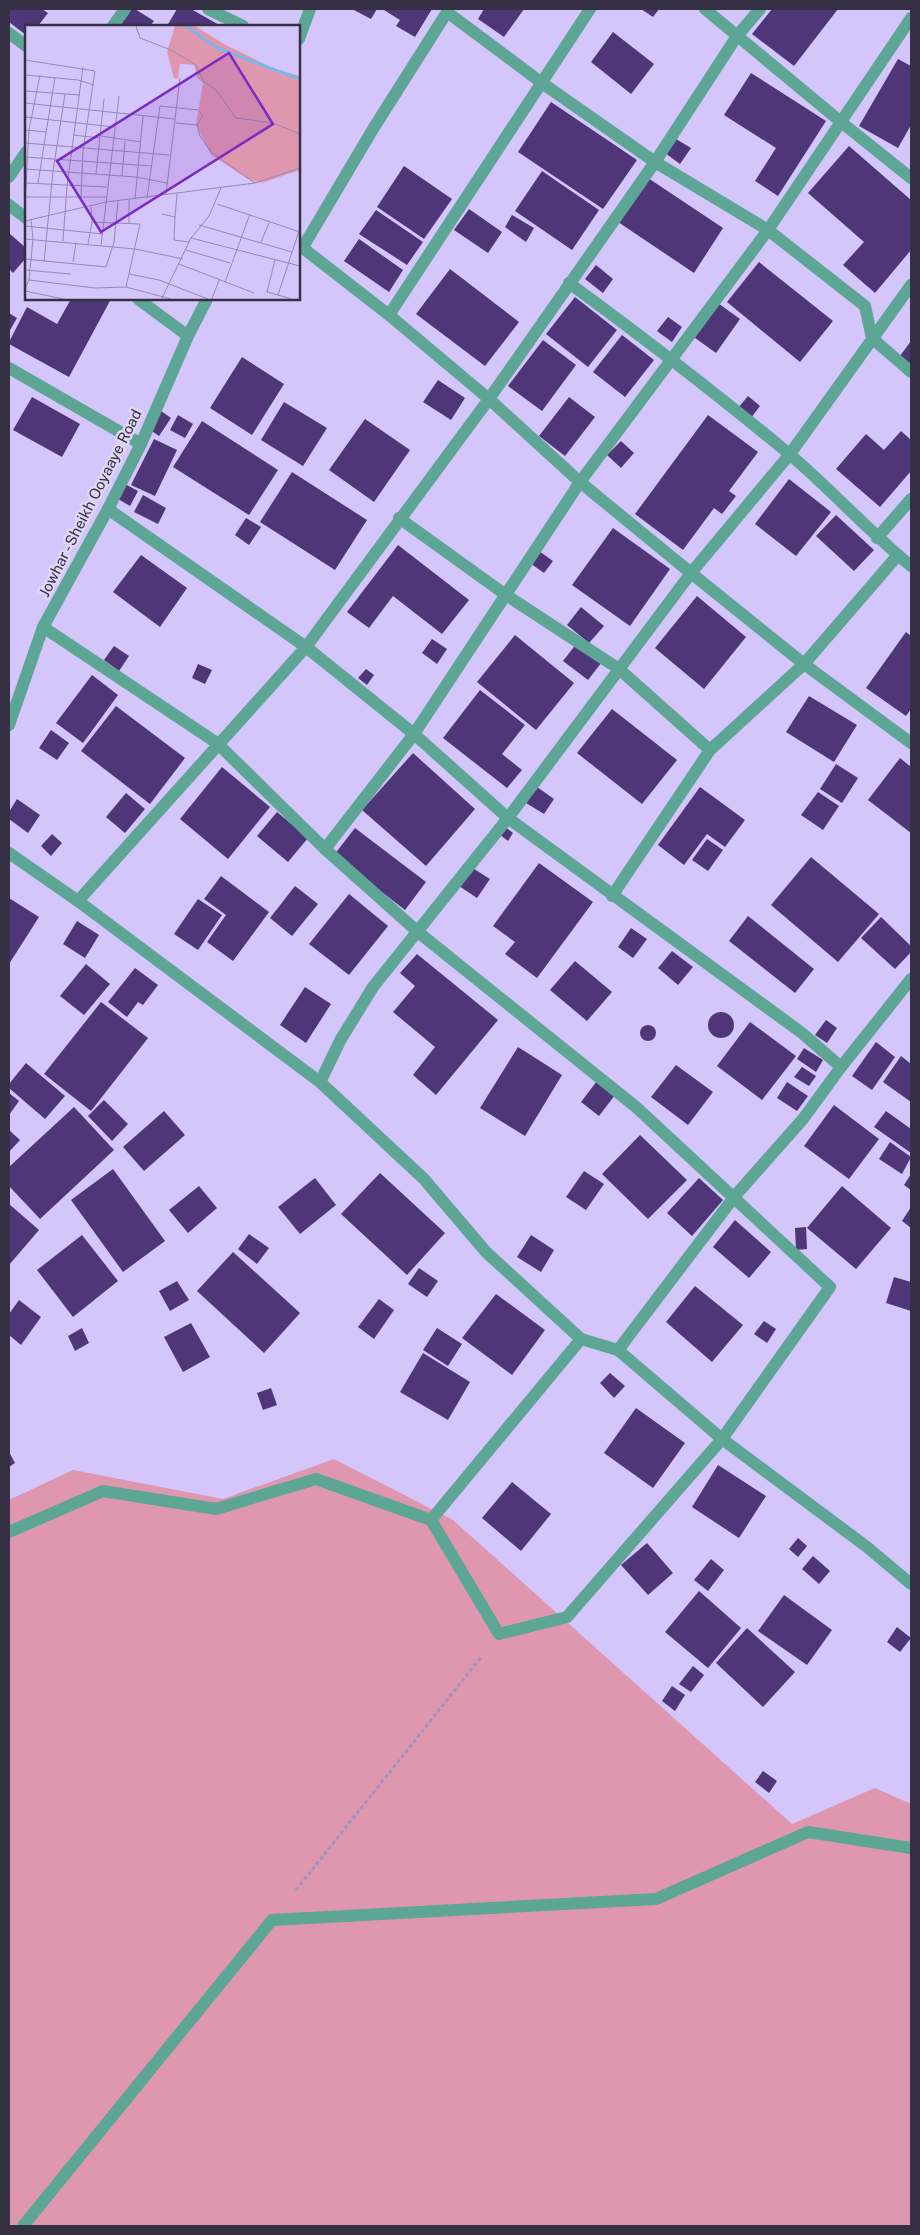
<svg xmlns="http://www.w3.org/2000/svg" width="920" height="2235" viewBox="0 0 920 2235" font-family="'Public Sans',sans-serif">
<rect width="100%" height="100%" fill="#d4c5fb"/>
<path fill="#df97b0" d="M334,1459L453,1520L792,1824L875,1788L911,1804V2226H9V1500L73,1470L223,1499Z"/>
<g fill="#4e3679">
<path d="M9,9H42L48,13L38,26H26V35L9,22Z"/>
<path d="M129,9H135L154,21L150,26H118Z"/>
<path d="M177,9H191L221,26H167Z"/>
<path d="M352,9H377L371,19Z"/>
<path d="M385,9H432L415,37L396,26L400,20L384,10Z"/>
<path d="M484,9H524L504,37L478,19Z"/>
<path d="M641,9H659L653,17Z"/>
<path d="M772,9H838L794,66L752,34Z"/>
<path d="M613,32L654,64L631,94L591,62Z"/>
<path d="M898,59L911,66V125L898,148L859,126Z"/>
<path d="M751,73L826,121L778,196L755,181L776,148L724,115Z"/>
<path d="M551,102L637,160L603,209L518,152Z"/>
<path d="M676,139L691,148L680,164L665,153Z"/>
<path d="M849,146L911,200V250L875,293L843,265L864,242L808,193Z"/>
<path d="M404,166L452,199L424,239L377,207Z"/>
<path d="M542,171L599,210L572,250L515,211Z"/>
<path d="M648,178L723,228L694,273L618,222Z"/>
<path d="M469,209L502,232L488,253L454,230Z"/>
<path d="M376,210L423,242L407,265L359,234Z"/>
<path d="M512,215L534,228L526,242L505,227Z"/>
<path d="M9,233L26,248V258L13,273L9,269Z"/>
<path d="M359,239L403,270L389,292L344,261Z"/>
<path d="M759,262L833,321L800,362L727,302Z"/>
<path d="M596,265L613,279L603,293L585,279Z"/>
<path d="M450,269L519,322L485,366L416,314Z"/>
<path d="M575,297L617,330L588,367L546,334Z"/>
<path d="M71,299H111L69,377L9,344V342L27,307L57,324Z"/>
<path d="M715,301L740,319L716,353L691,335Z"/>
<path d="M9,313L17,318L9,332Z"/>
<path d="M668,317L682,327L672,342L657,331Z"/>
<path d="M622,335L654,360L625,397L593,372Z"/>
<path d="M543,340L576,365L542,411L508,386Z"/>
<path d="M911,341V364L900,356Z"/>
<path d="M242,357L284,384L252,435L210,408Z"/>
<path d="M438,380L465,398L451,420L423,402Z"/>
<path d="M748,396L760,406L751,418L738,408Z"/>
<path d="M32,397L80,424L62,457L13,430Z"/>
<path d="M569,397L595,417L565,456L539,436Z"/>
<path d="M284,402L327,428L303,466L261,440Z"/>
<path d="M161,411L171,418L159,436L149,429Z"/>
<path d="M178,415L193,424L185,438L170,430Z"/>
<path d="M708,415L758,452L729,491L736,496L722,514L714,508L683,550L635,514Z"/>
<path d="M365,419L410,450L374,502L329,470Z"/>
<path d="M202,421L278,470L249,515L173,467Z"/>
<path d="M901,431L911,440V471L880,507L836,469L866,434L884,450Z"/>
<path d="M154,439L177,450L155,496L131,485Z"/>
<path d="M621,441L634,453L621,468L607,455Z"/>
<path d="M292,472L367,520L335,570L260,522Z"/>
<path d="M789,479L831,512L796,556L755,524Z"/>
<path d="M125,484L138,491L130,506L118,499Z"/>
<path d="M143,495L166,508L158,524L134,512Z"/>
<path d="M836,515L874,550L854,571L816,536Z"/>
<path d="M246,518L261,527L249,545L235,535Z"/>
<path d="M613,528L670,569L630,626L572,585Z"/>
<path d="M398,545L469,600L442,634L393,596L369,628L347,612Z"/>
<path d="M539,551L553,561L544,573L530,563Z"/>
<path d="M141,555L187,588L160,627L113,592Z"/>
<path d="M697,596L746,637L704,689L655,648Z"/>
<path d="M581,607L604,626L589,643L567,625Z"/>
<path d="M906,632L911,636V709L906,716L866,688Z"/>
<path d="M515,635L574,683L536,730L477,682Z"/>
<path d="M432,639L447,649L437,664L422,653Z"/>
<path d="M577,643L602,662L588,680L563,661Z"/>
<path d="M114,646L129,656L119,671L104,660Z"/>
<path d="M198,664L212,670L205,684L192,678Z"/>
<path d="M366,669L374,675L367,685L358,678Z"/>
<path d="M92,675L118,695L83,743L56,723Z"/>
<path d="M480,690L525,725L502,754L522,770L507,788L443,738Z"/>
<path d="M809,696L857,725L834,762L786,732Z"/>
<path d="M116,706L185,758L150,804L81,751Z"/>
<path d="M612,709L677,760L642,804L577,753Z"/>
<path d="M51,730L69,743L57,760L39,748Z"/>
<path d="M413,753L475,809L426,866L362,810Z"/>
<path d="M900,758L911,767V833L868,800Z"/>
<path d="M836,764L858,778L842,803L820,789Z"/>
<path d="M222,767L270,807L228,859L180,819Z"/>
<path d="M537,787L554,799L544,814L526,803Z"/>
<path d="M700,787L745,820L725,847L707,834L684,865L658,845Z"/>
<path d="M818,792L839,806L823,830L801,815Z"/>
<path d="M126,793L145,809L125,833L106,817Z"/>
<path d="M17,799L40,815L28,833L9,819V812Z"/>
<path d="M277,812L308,838L288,862L257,836Z"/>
<path d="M504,826L513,833L508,841L499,834Z"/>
<path d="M355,828L426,882L405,910L334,855Z"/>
<path d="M52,834L62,843L51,856L41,846Z"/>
<path d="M707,839L723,850L708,871L692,860Z"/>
<path d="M811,857L879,914L838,962L771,905Z"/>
<path d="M539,863L593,902L537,978L505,954L515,942L493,926Z"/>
<path d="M471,867L490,879L477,898L459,886Z"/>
<path d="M221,876L269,912L233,961L207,942L226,915L204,899Z"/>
<path d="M295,886L318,904L292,936L270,918Z"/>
<path d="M349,894L388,926L349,975L309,944Z"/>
<path d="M9,898L39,917L9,964Z"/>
<path d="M198,899L222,915L198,950L174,934Z"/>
<path d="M748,916L814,969L795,993L729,941Z"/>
<path d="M881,917L911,946V952L895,969L861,938Z"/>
<path d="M77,921L99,935L85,958L63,944Z"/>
<path d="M631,928L647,939L633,958L618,947Z"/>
<path d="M672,951L693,967L678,985L658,968Z"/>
<path d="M417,954L498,1020L436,1095L413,1075L435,1047L393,1012L415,986L400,973Z"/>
<path d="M575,961L612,992L587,1021L550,990Z"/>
<path d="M86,964L110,984L84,1015L60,996Z"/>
<path d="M135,968L158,985L143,1005L138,1002L127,1017L108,1002Z"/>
<path d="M305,987L331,1004L306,1043L280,1025Z"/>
<path d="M101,1002L148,1038L91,1111L44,1074Z"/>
<circle cx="721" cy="1025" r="13"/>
<path d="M826,1020L837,1028L827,1043L815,1035Z"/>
<path d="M750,1022L796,1056L762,1100L717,1066Z"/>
<circle cx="648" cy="1033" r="8"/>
<path d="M876,1042L895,1057L872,1090L852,1076Z"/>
<path d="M518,1047L562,1075L525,1136L480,1108Z"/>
<path d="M804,1048L823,1060L816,1072L797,1059Z"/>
<path d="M901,1056L911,1064V1102L883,1082Z"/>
<path d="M26,1063L65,1096L45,1119L9,1088V1084Z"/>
<path d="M676,1065L713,1092L688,1125L651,1097Z"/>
<path d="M802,1067L816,1076L809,1086L794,1077Z"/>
<path d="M597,1081L615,1095L599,1116L581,1102Z"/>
<path d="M787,1082L808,1096L797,1111L777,1098Z"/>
<path d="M9,1093L19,1101L9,1115Z"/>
<path d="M104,1100L128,1124L112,1141L88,1116Z"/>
<path d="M834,1105L879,1139L849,1179L804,1146Z"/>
<path d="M74,1107L114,1150L40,1219L9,1186V1167Z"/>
<path d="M164,1111L185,1135L144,1171L123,1147Z"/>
<path d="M886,1111L911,1129V1153L874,1127Z"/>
<path d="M9,1130L20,1140L9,1152Z"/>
<path d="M640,1135L687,1180L648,1219L602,1174Z"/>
<path d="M890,1142L911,1157L902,1174L879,1159Z"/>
<path d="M113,1169L165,1241L123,1272L71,1200Z"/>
<path d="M584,1171L604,1184L586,1210L566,1197Z"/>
<path d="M380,1173L445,1233L407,1275L341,1214Z"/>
<path d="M911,1174V1190L904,1185Z"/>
<path d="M315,1178L336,1205L300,1234L278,1207Z"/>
<path d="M699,1178L723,1200L692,1236L667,1213Z"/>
<path d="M199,1186L217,1208L188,1233L169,1210Z"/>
<path d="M842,1186L891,1228L856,1269L807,1228Z"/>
<path d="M9,1204L39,1230L9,1265Z"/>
<path d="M911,1207V1228L902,1221Z"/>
<path d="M735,1220L771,1252L749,1278L713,1247Z"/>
<path d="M806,1227L807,1249L796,1250L795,1228Z"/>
<path d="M249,1234L269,1248L257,1264L238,1249Z"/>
<path d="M82,1235L118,1281L73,1317L37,1270Z"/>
<path d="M531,1235L554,1250L541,1272L517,1257Z"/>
<path d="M233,1252L300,1313L264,1353L197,1291Z"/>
<path d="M419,1268L438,1281L427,1297L408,1284Z"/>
<path d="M894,1277L911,1282V1311L886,1303Z"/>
<path d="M177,1281L189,1300L170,1311L159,1291Z"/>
<path d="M695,1286L743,1325L712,1362L666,1322Z"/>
<path d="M496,1294L545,1330L512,1375L462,1338Z"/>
<path d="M379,1299L394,1310L374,1339L358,1327Z"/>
<path d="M19,1300L41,1317L21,1345L9,1335V1314Z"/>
<path d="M764,1321L776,1329L767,1343L754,1334Z"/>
<path d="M191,1323L210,1357L183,1372L164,1337Z"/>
<path d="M82,1328L89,1343L75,1351L68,1336Z"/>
<path d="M437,1328L462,1344L448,1366L423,1350Z"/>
<path d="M423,1353L470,1382L448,1420L400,1392Z"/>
<path d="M610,1373L625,1386L614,1398L600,1383Z"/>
<path d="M271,1388L277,1405L263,1410L257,1393Z"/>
<path d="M636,1408L685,1443L653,1488L604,1453Z"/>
<path d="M9,1452L15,1463L9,1467Z"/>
<path d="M718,1465L766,1496L739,1538L692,1507Z"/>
<path d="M512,1482L551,1514L521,1551L482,1518Z"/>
<path d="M798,1538L807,1546L798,1557L789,1549Z"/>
<path d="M647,1543L673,1573L648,1595L621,1565Z"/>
<path d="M813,1556L830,1571L819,1584L802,1569Z"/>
<path d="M711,1559L724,1570L708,1591L694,1580Z"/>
<path d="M699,1591L741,1628L708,1668L665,1632Z"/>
<path d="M784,1595L832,1630L807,1665L758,1631Z"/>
<path d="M897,1627L911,1638L900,1652L887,1642Z"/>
<path d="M747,1628L795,1672L763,1707L716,1663Z"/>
<path d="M693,1666L704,1675L691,1692L679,1684Z"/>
<path d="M672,1686L685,1695L675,1711L662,1701Z"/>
<path d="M763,1771L777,1781L769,1793L755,1782Z"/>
</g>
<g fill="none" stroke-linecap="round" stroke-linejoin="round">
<path stroke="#a094bf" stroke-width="3" stroke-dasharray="4 2.5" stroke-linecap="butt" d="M296,1890L482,1656"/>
<g stroke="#5da594" stroke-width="12">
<path d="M208,9L243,26"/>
<path d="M705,9L841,122L911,178"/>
<path d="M447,12L542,83L655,162L768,230L865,306L872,338L911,372"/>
<path d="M113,26L125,9"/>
<path d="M9,33L26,46"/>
<path d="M9,177L26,152"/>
<path d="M9,205L26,218"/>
<path d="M299,245L389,315L489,399L580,482L691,573L804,664L911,743"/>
<path d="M303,247L373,129L449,9"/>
<path d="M569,283C644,338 717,394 788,453C831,489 868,531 911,566"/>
<path d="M138,299L188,336"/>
<path d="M389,315L590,9"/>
<path d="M9,368L141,444"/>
<path d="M108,509L306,647L414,734L508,818L802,1033L841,1067"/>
<path d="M399,518L506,595L619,669L710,750"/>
<path d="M877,538L911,499"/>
<path d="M325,849L414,734L580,482L768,230L911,18"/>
<path d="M9,853L78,901L320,1082L424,1179L486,1252L581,1339L618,1350L722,1439L867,1547L911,1584"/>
<path d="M612,896L710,750L804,664L898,555"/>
<path d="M78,901L306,647L489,399L655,162L737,36L760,9"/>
<path d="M320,1082L341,1039L373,987L508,818L691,573L790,454L911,285"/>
<path d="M618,1350L734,1197L803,1119L841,1067L911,979"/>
<path d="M431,1520L581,1339"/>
<path d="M9,1532L103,1491L216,1509L316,1479L431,1520L499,1634L567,1617L722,1439L830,1287L636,1107L418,932L325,849L217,743L43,627"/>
<path d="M23,2226L272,1920L656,1899L808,1832L911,1848"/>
</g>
<g stroke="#5da594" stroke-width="12">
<path d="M299,39L310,9"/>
<path d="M9,725L43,627L108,509L141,444L188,336L207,299"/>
</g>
</g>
<g text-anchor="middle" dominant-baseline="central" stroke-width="5" stroke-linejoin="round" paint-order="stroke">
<g font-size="15" fill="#363045" stroke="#dfd7f7">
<text transform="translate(90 503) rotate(-63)">Jowhar - Sheikh Ooyaaye Road</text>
</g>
</g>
<g transform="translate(25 25)">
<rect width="275" height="275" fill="#d4c5fb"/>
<path d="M150,1H170L199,19L250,44L275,51V145L237,158L223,154L186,130L171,99L178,58L172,53L169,40L155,39L153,54L149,53L142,27Z" fill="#df97b0"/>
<path fill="none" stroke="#68bdf1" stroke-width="2.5" d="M161,1L192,23L275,54"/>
<path fill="none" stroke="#9589b2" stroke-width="1" d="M111,1L115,13L146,25L171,40L178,56L191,65L211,93L248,98L275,109M0,35L70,46L58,126L56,172M0,50L53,55L69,60M0,66L55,70M0,78L150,94M0,92L89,102M151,98L172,100M0,105L21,107M48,110L75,113M76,111L116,117M0,118L144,130M0,132L126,141M0,144L111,152L142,158M71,149L79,74M97,151L100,116M1,158L82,162M13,158L30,52M141,169L155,53M0,172H81M122,173L135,81L173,85L178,90L172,100L175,111L186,127L230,158M110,174L118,91M104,175V198M192,179L275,207M0,180L4,105L15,50M137,189L150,192L152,169M150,192L149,215L164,217M0,196L81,177L230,158L275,143M67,197L115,199L101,262M174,200L267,227M0,201L78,209M166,213L275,241M0,214L110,224L158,234M38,216L42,161L58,42M236,217L244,198M63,219L67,197L66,182M76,220L94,71M161,225L205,238M0,234L81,242L89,217L93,176M250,235L242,267L267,274M19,237L28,146L40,69M48,237L51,217M154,239L229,268M0,245L46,249M104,249L134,255L183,274M4,255L70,263L101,262L146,274M200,257L225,189M0,264L4,255L8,214L6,194M0,266L38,274M253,270L275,203M137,273L166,213L184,191L196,163M187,274L194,255"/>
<path fill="#7b2cbf" fill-opacity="0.15" stroke="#7b2cbf" stroke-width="2.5" d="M204,28L248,99L76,207L32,136Z"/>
<rect width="275" height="275" fill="none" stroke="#363045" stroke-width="2.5"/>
</g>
<rect width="920" height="2235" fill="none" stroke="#363045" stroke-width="20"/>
</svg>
